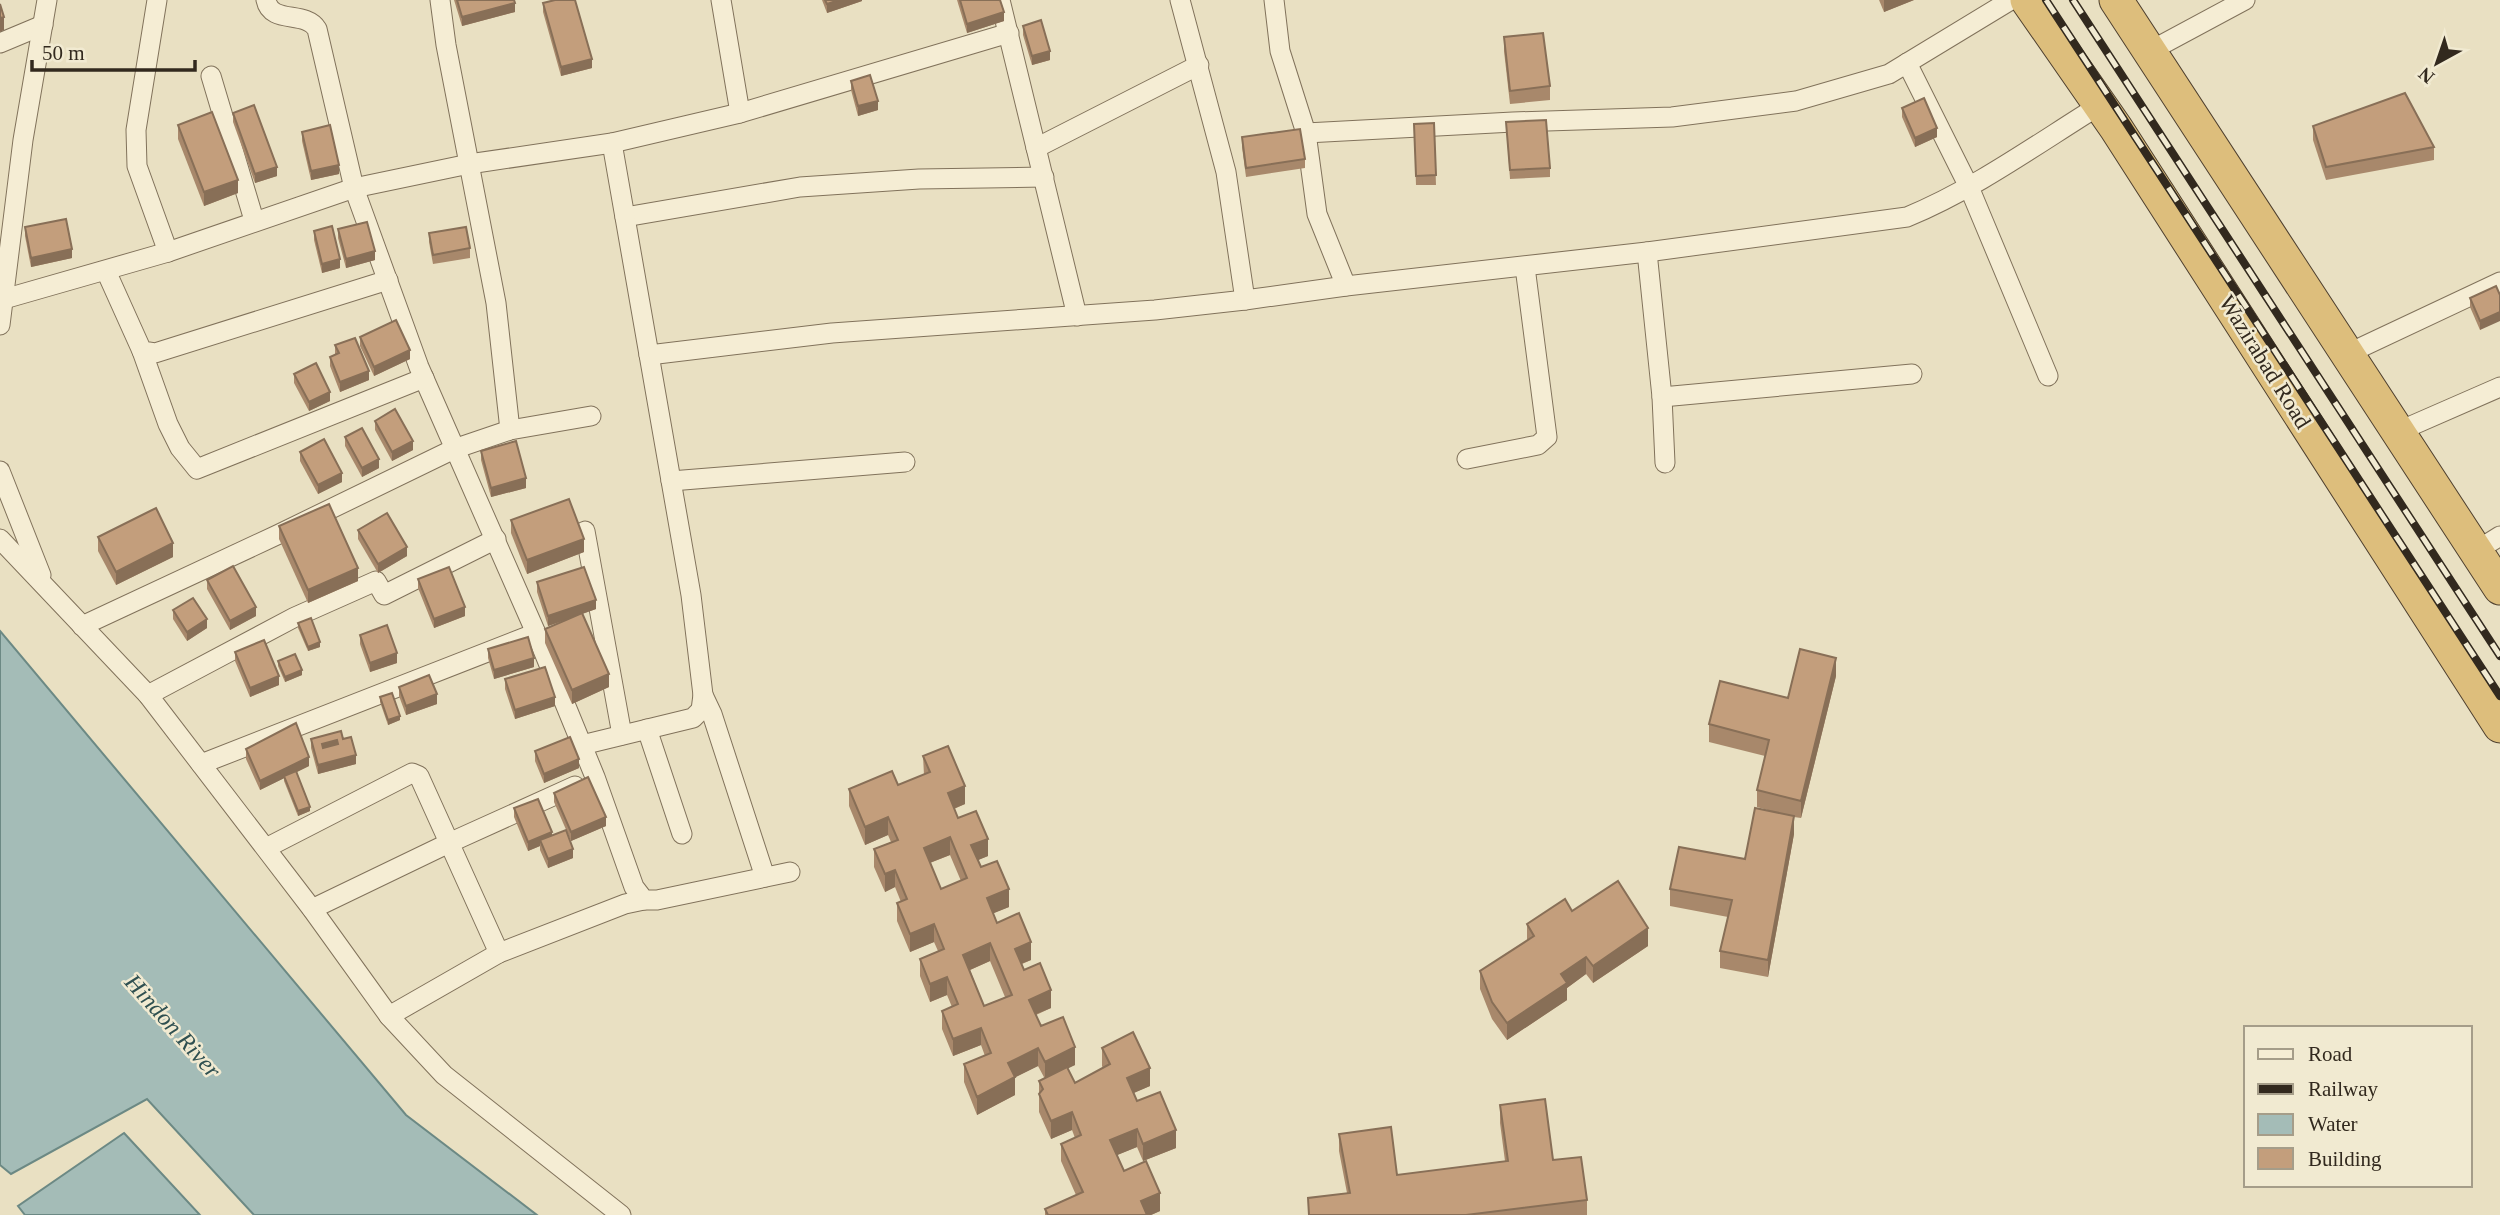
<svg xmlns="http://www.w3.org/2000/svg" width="2500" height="1215" viewBox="0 0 2500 1215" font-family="'Times New Roman',serif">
<rect width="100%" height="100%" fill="#e9e0c2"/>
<g fill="#a4bcb7" stroke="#6c8984" stroke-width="2">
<path d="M0,631L406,1115L537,1215H254L147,1099L11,1174L0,1165Z"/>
<path d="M124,1133L200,1215H25L18,1206Z"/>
</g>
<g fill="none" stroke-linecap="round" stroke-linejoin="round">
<g stroke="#81725b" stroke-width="21">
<g id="minor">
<path d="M157,0L136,130L137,166L168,252"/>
<path d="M266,0C271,25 305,10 317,29L354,188L419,367L536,633L595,777L634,887L644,900H657L790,872"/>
<path d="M440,0L446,45L496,303L510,430"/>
<path d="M721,0L740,113"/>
<path d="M1000,0L1077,316"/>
<path d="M1180,0L1226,172L1245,300"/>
<path d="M1274,0L1280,51L1306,133L1317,214L1346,286"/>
<path d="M0,43L43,25"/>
<path d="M2150,51L2245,0"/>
<path d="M1907,63L1969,187L2048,376"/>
<path d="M211,76L254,220"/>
<path d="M1306,133L1513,122L1672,117L1796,101L1889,74L2011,0"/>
<path d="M1036,148L1199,65"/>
<path d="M625,217L800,187L919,179L1044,177"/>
<path d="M1647,252L1662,397L1665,463"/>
<path d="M106,271L142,351L155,353L388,280"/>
<path d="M4,299L168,252L354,188L469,164L612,143L740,113L1009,33"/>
<path d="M0,325L23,140L47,0"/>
<path d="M142,351L168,424L180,448L197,469L424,378"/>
<path d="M2347,354L2500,282"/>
<path d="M649,355L832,333L1155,310L1245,300L1346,286L1647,252L1907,217C1975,189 2037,144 2100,105"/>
<path d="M1662,397L1912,374"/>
<path d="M2397,432L2500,387"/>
<path d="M1467,459L1538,445L1547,437L1525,267"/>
<path d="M0,471L41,575"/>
<path d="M671,481L905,462"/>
<path d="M585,531L622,735"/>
<path d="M0,539L148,695L312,909L389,1016L444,1075L621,1215"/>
<path d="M2476,551L2500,536"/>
<path d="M82,626L277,535L454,449L510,430L591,416"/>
<path d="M148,695L295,617L376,581L384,595L496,539"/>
<path d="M703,695L712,714L765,877"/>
<path d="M647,729L682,834"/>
<path d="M582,745L693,718L701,710L703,695L691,595L612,143"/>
<path d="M201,764L536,633"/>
<path d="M266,848L412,773L419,776L499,953"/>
<path d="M312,909L449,843L575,786"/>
<path d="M389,1016L499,953L625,904L644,900"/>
</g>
</g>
<g stroke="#4f402f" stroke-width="35">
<g id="trunk">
<path d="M2027,0L2116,128L2500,726"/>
<path d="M2116,0L2500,588"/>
</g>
</g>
<use href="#minor" stroke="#f5edd4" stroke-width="19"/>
<use href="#trunk" stroke="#ddbe7c" stroke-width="33"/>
<g stroke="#32291e" stroke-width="8">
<g id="rail">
<path d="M2046,0L2500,696"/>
<path d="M2073,0L2500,656"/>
</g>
</g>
<use href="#rail" stroke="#f1ead1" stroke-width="5" stroke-dasharray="16" stroke-linecap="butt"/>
</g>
<g fill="#a8886b" fill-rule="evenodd">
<path d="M454,0H514L515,12L462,26Z"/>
<path d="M822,0H862V1L827,13Z"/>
<path d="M957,0H1000L1004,21L967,33Z"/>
<path d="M1879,0H1914L1884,12Z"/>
<path d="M543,3L592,68L561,76L543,12Z"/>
<path d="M1023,26L1050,60L1032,65L1023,35Z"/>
<path d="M1504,37L1550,86V100L1510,104L1504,51Z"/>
<path d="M851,81L878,110L858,116L851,90Z"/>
<path d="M1902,108L1937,137L1915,147L1902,117Z"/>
<path d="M233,113L277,176L255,183L233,122Z"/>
<path d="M1506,122L1550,168V177L1510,179Z"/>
<path d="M1434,123L1436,185H1416L1414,124Z"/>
<path d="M178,125L238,193L204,206L178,139Z"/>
<path d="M2313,126L2434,147V160L2326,180L2313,140Z"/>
<path d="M302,132L339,174L311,180L302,141Z"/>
<path d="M1242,137L1305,159V168L1246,177L1242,147Z"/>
<path d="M25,227L72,258L31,267L25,236Z"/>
<path d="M338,229L375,260L346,268L338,238Z"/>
<path d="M314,231L340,268L322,273L314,240Z"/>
<path d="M429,233L470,248V258L433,264L429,242Z"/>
<path d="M2500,295L2480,330L2470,307V298Z"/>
<path d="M360,337L410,359L374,376L360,346Z"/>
<path d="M335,345L369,380L340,392L330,366V357L335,355Z"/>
<path d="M294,374L330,401L309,411L294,383Z"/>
<path d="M375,421L413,450L392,461L375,430Z"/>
<path d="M345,437L379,468L362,477L345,446Z"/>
<path d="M481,451L526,488L491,497L481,460Z"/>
<path d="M300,452L342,482L318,494L300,461Z"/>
<path d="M511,520L584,552L527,574L511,533Z"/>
<path d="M279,526L358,581L308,603L279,539Z"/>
<path d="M358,530L407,556L378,573L358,539Z"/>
<path d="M98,537L173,557L116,585L98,551Z"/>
<path d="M418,579L465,616L434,628L418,588Z"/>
<path d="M207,580L256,616L230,630L207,589Z"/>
<path d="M537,582L596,609L582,614L609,687L572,704L545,643V629L569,619L548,626L537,592Z"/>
<path d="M173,610L207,628L187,641L173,619Z"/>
<path d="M298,623L320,647L308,651L298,628Z"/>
<path d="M360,635L397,663L370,672L360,644Z"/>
<path d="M488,649L534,667L494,679L488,658Z"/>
<path d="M235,652L279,685L250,697L235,661Z"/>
<path d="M278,661L302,675L285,682L278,666Z"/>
<path d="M1836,676L1801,818L1794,817V834L1768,977L1720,968V951L1728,917L1670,906V889L1745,859L1782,814L1757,807V790L1765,756L1709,742V724L1788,698Z"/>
<path d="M505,679L555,706L515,719L505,689Z"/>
<path d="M399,687L437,704L406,715L399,696Z"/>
<path d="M380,697L400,720L388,725L380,702Z"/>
<path d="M311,739H343L356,764L318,774L311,748Z"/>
<path d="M246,749L309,766L297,772L310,811L298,816L284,781V778L260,790L246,759Z"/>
<path d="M535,751L579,768L544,783L535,761Z"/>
<path d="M923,756L965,804L954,809L958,818L988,856L978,860L981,867L1009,907L993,913L997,923L1031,960L1022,964L1024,970L1051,1008L1036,1015L1041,1026L1075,1065L1067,1068L1075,1083L1103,1068L1102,1066V1048L1150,1086L1133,1093L1137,1101L1176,1148L1143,1161L1137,1147L1117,1155L1124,1171L1160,1211L1151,1215H1045V1209L1076,1195L1061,1161V1144L1075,1138L1072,1130L1051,1139L1039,1112V1081L1045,1079L1038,1066L1015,1077V1095L977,1115L964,1082V1064L985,1056L981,1045L953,1056L942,1029V1011L952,1007L947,995L930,1002L920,976V959L938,951L934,942L910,952L897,921V903L901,902L895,887L885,892L874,867V849L891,842L888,835L865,845L849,806V789L898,785L924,775ZM950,855L961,881L941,889L930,863ZM990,961L1005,997L984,1006L970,970Z"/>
<path d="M554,793L606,826L571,841L554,802Z"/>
<path d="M514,808L552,836L573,858L548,868L540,850V846L528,851L514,817Z"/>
<path d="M1572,911L1648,946L1593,983L1586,974L1567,988V1000L1507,1040L1492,1019L1480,989V971L1527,941V924Z"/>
<path d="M1500,1105L1553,1160L1587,1200V1215H1308V1198L1347,1193L1339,1151V1134L1397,1175L1505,1161L1500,1123Z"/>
</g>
<g fill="#886f57">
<path d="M839,0H862V1L827,13V4Z"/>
<path d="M1884,0H1914L1884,12Z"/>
<path d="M515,3V12L462,26V17Z"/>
<path d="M1004,12V21L967,33V24Z"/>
<path d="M4,17V30L0,32V18Z"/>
<path d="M1050,51V60L1032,65V56Z"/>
<path d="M592,59V68L561,76V67Z"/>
<path d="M878,101V110L858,116V106Z"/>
<path d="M1937,128V137L1915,147V138Z"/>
<path d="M339,165V174L311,180V171Z"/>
<path d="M277,167V176L255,183V174Z"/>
<path d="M238,180V193L204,206V192Z"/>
<path d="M72,249V258L31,267V258Z"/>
<path d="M375,251V260L346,268V259Z"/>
<path d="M340,259V268L322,273V264Z"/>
<path d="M2500,312V321L2480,330V321Z"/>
<path d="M410,350V359L374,376V367Z"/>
<path d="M369,371V380L340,392V382Z"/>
<path d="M330,392V401L309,411V402Z"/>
<path d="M413,441V450L392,461V452Z"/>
<path d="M379,459V468L362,477V468Z"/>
<path d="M342,473V482L318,494V485Z"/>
<path d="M526,478V488L491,497V488Z"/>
<path d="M584,539V552L527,574V560Z"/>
<path d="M173,543V557L116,585V572Z"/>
<path d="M407,547V556L378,573V564Z"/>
<path d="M358,568V581L308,603V590Z"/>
<path d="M596,600V609L548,626V616Z"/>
<path d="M256,607V616L230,630V621Z"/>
<path d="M465,607V616L434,628V619Z"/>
<path d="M207,619V628L187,641V632Z"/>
<path d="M320,642V647L308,651V647Z"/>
<path d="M397,653V663L370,672V663Z"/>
<path d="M534,658V667L494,679V670Z"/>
<path d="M1836,658V676L1801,818V801Z"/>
<path d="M302,670V675L285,682V677Z"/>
<path d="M609,674V687L572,704V690Z"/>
<path d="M279,676V685L250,697V688Z"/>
<path d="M437,694V704L406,715V706Z"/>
<path d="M555,697V706L515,719V710Z"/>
<path d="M400,716V720L388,725V720Z"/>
<path d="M337,740V749L322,753V744Z"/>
<path d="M356,755V764L318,774V765Z"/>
<path d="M309,757V766L260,790V781Z"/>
<path d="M579,759V768L544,783V774Z"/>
<path d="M965,786V804L948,811V793Z"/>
<path d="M310,807V811L298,816V811Z"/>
<path d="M1794,816V834L1768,977V960Z"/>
<path d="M606,817V826L571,841V832Z"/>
<path d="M888,817V835L865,845V827Z"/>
<path d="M552,832V842L540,840V846L528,851V842Z"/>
<path d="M950,837V855L924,865V848Z"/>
<path d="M988,839V856L971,863V845Z"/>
<path d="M573,849V858L548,868V859Z"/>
<path d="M895,870V887L885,892V874Z"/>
<path d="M1009,889V907L987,916V898Z"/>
<path d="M934,924V942L910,952V934Z"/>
<path d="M1648,928V946L1593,983V966Z"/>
<path d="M1031,942V960L1015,966V949Z"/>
<path d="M990,943V961L963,973V955Z"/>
<path d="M1586,957V974L1567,988V1000L1507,1040V1023L1561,974Z"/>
<path d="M947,977V995L930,1002V984Z"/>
<path d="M1051,990V1008L1029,1017V1000Z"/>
<path d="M981,1028V1045L953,1056V1039Z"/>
<path d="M1075,1047V1065L1045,1080V1062Z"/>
<path d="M1038,1048V1066L1008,1081V1063Z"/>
<path d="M1150,1068V1086L1127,1096V1078Z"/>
<path d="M1015,1077V1095L977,1115V1097Z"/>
<path d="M1072,1112V1130L1051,1139V1121Z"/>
<path d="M1137,1129V1147L1110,1158V1140Z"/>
<path d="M1176,1130V1148L1143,1161V1144Z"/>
<path d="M1160,1193V1211L1151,1215H1141V1201Z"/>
</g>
<g fill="#c39e7c" stroke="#886f57" stroke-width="2" fill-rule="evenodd">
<path d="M457,0H514L515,3L462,17Z"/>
<path d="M555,0H575L592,59L561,67L543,3Z"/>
<path d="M825,0H839L827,4Z"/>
<path d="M960,0H1000L1004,12L967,24Z"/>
<path d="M0,4L4,17L0,18Z"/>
<path d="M1041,20L1050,51L1032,56L1023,26Z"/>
<path d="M1543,33L1550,86L1510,91L1504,37Z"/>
<path d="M870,75L878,101L858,106L851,81Z"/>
<path d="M2405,93L2434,147L2326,167L2313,126Z"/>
<path d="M1924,98L1937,128L1915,138L1902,108Z"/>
<path d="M254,105L277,167L255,174L233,113Z"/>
<path d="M212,112L238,180L204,192L178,125Z"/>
<path d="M1546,120L1550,168L1510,170L1506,122Z"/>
<path d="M1434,123L1436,175L1416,176L1414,124Z"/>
<path d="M330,125L339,165L311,171L302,132Z"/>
<path d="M1300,129L1305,159L1246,168L1242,137Z"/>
<path d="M66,219L72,249L31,258L25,227Z"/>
<path d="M367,222L375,251L346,259L338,229Z"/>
<path d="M332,226L340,259L322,264L314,231Z"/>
<path d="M466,227L470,248L433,255L429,233Z"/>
<path d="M2496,286L2500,295V312L2480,321L2470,298Z"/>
<path d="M396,320L410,350L374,367L360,337Z"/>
<path d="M355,338L369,371L340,382L330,357L339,353L335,345Z"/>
<path d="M316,363L330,392L309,402L294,374Z"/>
<path d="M395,409L413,441L392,452L375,421Z"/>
<path d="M362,428L379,459L362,468L345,437Z"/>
<path d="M324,439L342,473L318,485L300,452Z"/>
<path d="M516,441L526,478L491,488L481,451Z"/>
<path d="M569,499L584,539L527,560L511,520Z"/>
<path d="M329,504L358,568L308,590L279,526Z"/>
<path d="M156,508L173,543L116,572L98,537Z"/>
<path d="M387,513L407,547L378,564L358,530Z"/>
<path d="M233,566L256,607L230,621L207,580Z"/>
<path d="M449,567L465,607L434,619L418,579Z"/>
<path d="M584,567L596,600L548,616L537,582Z"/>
<path d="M193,598L207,619L187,632L173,610Z"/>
<path d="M582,613L609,674L572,690L545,629Z"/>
<path d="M311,618L320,642L308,647L298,623Z"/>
<path d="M387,625L397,653L370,663L360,635Z"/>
<path d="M528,637L534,658L494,670L488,649Z"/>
<path d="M264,640L279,676L250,688L235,652Z"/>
<path d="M1800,649L1836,658L1801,801L1757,790L1769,740L1709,724L1720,681L1788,698Z"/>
<path d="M295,654L302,670L285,677L278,661Z"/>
<path d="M545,667L555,697L515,710L505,679Z"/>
<path d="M429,675L437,694L406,706L399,687Z"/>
<path d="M392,693L400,716L388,720L380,697Z"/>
<path d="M296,723L309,757L260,781L246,749Z"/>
<path d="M341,731L343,739L351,737L356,755L318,765L311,739ZM337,740L338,744L323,748L322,744Z"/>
<path d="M570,737L579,759L544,774L535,751Z"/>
<path d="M948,746L965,786L948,793L958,818L976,811L988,839L971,845L981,867L997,861L1009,889L987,898L997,923L1019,913L1031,942L1015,949L1024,970L1040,963L1051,990L1029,1000L1041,1026L1063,1017L1075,1047L1045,1062L1038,1048L1008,1063L1015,1077L977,1097L964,1064L991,1053L981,1028L953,1039L942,1011L958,1004L947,977L930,984L920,959L944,949L934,924L910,934L897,903L907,899L895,870L885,874L874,849L898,840L888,817L865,827L849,789L892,771L898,785L930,772L923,756ZM950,837L967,878L941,889L924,848ZM990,943L1012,995L984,1006L963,955Z"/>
<path d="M296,771L310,807L298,811L284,776Z"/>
<path d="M588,777L606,817L571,832L554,793Z"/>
<path d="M538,799L552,832L528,842L514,808Z"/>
<path d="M1755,808L1794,816L1768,960L1720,951L1732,900L1670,889L1679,847L1745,859Z"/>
<path d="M566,830L573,849L548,859L540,840Z"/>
<path d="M1618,881L1648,928L1593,966L1586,957L1561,974L1567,983L1507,1023L1492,1002L1480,971L1534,936L1527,924L1565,899L1572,911Z"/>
<path d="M1133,1032L1150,1068L1127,1078L1137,1101L1160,1092L1176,1130L1143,1144L1137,1129L1110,1140L1124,1171L1146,1161L1160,1193L1141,1201L1147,1215H1048L1045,1209L1083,1192L1061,1144L1081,1135L1072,1112L1051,1121L1039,1094L1043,1089L1039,1081L1067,1067L1075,1083L1110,1064L1102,1048Z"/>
<path d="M1545,1099L1553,1160L1581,1157L1587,1200L1466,1215H1309L1308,1198L1350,1193L1339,1134L1391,1127L1397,1175L1508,1161L1500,1105Z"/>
</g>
<g text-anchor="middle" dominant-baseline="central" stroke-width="5" stroke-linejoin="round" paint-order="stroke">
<g font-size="23" fill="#32291e" stroke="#f1ead1">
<text transform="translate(2265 362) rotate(58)">Wazirabad Road</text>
</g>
<g font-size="24" font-style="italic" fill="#2f5051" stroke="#f1ead1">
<text transform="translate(173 1026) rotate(48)">Hindon River</text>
</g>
</g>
<rect x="2244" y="1026" width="228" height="161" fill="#f1ead1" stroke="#a59d89" stroke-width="2"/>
<rect x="2258" y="1049" width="35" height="10" fill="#f5edd4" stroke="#a59d89" stroke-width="2"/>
<text x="2308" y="1061" font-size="21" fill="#32291e">Road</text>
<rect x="2258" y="1084" width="35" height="10" fill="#32291e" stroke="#a59d89" stroke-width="2"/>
<text x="2308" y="1096" font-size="21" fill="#32291e">Railway</text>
<rect x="2258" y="1114" width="35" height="21" fill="#a4bcb7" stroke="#a59d89" stroke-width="2"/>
<text x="2308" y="1131" font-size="21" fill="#32291e">Water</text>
<rect x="2258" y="1148" width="35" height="21" fill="#c39e7c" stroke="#a59d89" stroke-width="2"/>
<text x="2308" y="1166" font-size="21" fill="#32291e">Building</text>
<g transform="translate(2437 63) rotate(220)" stroke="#f1ead1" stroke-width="5" paint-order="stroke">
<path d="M0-5L12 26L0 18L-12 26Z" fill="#32291e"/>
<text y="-10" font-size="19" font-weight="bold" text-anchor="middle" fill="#32291e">N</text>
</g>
<path d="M32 60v10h163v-10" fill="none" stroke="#32291e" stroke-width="3.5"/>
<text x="42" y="60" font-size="21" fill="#32291e" stroke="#f1ead1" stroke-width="5" paint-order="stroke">50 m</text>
</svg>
